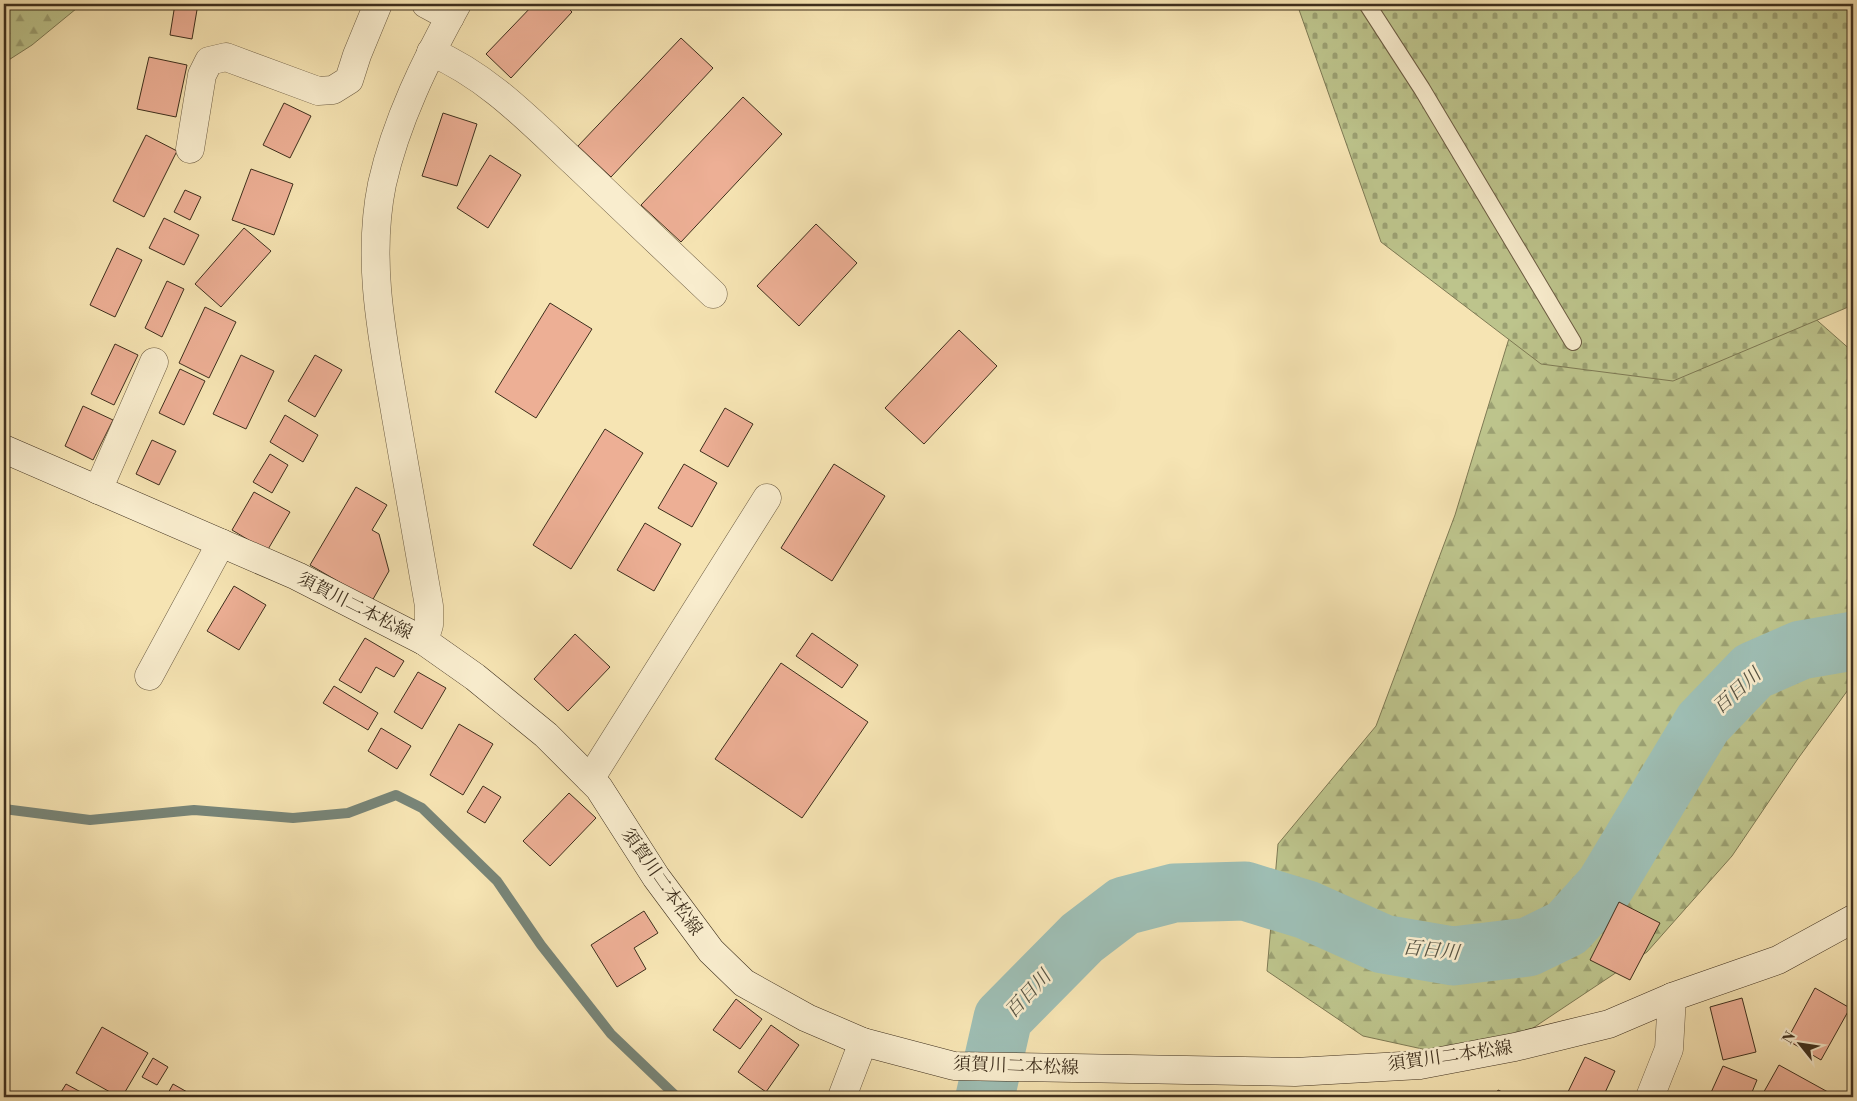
<svg xmlns="http://www.w3.org/2000/svg" width="1857" height="1101" viewBox="0 0 1857 1101" font-family="'Libre Bodoni','Noto Serif JP',serif">
<defs>
<pattern id="forest-firs" width="22" height="20" patternUnits="userSpaceOnUse" patternTransform="scale(1.25)"><rect width="22" height="20" fill="#bdc48c"/><path d="M5 1l3.5 6h-7zM16 11l3.5 6h-7z" fill="#9ba072"/></pattern>
<pattern id="cemetery-stones" width="16" height="16" patternUnits="userSpaceOnUse" patternTransform="scale(1.25)"><rect width="16" height="16" fill="#bdc48c"/><path d="M2 7V4a2 2 0 0 1 4 0v3zM10 15v-3a2 2 0 0 1 4 0v3z" fill="#9ba072"/></pattern>
</defs>
<rect width="100%" height="100%" fill="#f6e4b3"/>
<filter id="stains"><feTurbulence type="fractalNoise" baseFrequency=".004" numOctaves="4"/><feColorMatrix values="0 0 0 0 .2 0 0 0 0 .09 0 0 0 0 .02 0 0 0 .5 -.17"/></filter>
<radialGradient id="worn" r=".72"><stop offset=".6" stop-color="#630" stop-opacity="0"/><stop offset="1" stop-color="#630" stop-opacity=".3"/></radialGradient>
<g fill="url(#forest-firs)" stroke="#7e7a54">
<path d="M4,4H82L32,45L4,63Z"/>
<path d="M1718,233L1853,352V683L1797,760L1732,856L1647,952L1482,1062L1363,1036L1267,971L1278,844L1376,726L1455,515L1514,322Z"/>
</g>
<path fill="url(#cemetery-stones)" stroke="#7e7a54" d="M1297,4H1853V305L1673,381L1541,364L1381,242Z"/>
<g fill="none" stroke-linecap="round" stroke-linejoin="round">
<path stroke="#788578" stroke-width="10" d="M4,809L90,820L194,810L293,818L348,813L396,795L422,808L497,881L541,945L611,1034L677,1097"/>
<path stroke="#9ebeb4" stroke-width="59" d="M985,1097L1003,1018L1082,938L1124,906L1174,893L1245,891L1307,910L1383,944L1453,956L1528,947L1567,928L1605,886L1703,723L1753,671L1801,650L1853,641"/>
</g>
<g fill="#edaf95" stroke="#3e2f1d">
<path d="M175,4H198L192,39L170,35Z"/>
<path d="M534,4H564L572,12L511,78L486,54Z"/>
<path d="M681,38L713,68L611,177L578,146Z"/>
<path d="M149,57L187,65L176,117L137,109Z"/>
<path d="M743,97L782,134L681,242L641,205Z"/>
<path d="M284,103L311,116L290,158L263,145Z"/>
<path d="M443,113L477,124L457,186L422,176Z"/>
<path d="M146,135L177,151L144,217L113,201Z"/>
<path d="M490,155L521,175L488,228L457,208Z"/>
<path d="M251,169L293,184L274,235L232,220Z"/>
<path d="M185,190L201,197L190,220L174,212Z"/>
<path d="M164,218L199,235L184,265L149,248Z"/>
<path d="M816,224L857,263L799,326L757,286Z"/>
<path d="M244,228L271,251L221,307L195,284Z"/>
<path d="M117,248L142,260L115,317L90,305Z"/>
<path d="M167,281L184,289L162,337L145,328Z"/>
<path d="M550,303L592,329L536,418L495,392Z"/>
<path d="M205,307L236,322L209,378L179,363Z"/>
<path d="M959,330L997,366L924,444L885,408Z"/>
<path d="M115,344L138,355L114,405L91,394Z"/>
<path d="M241,355L274,371L246,429L213,414Z"/>
<path d="M315,355L342,370L315,417L288,401Z"/>
<path d="M180,369L205,381L184,425L159,413Z"/>
<path d="M83,406L113,420L93,460L65,446Z"/>
<path d="M725,408L753,424L728,467L700,451Z"/>
<path d="M285,415L318,435L303,462L270,442Z"/>
<path d="M605,429L643,453L571,569L533,545Z"/>
<path d="M152,440L176,451L159,485L136,474Z"/>
<path d="M270,454L288,465L272,493L253,482Z"/>
<path d="M684,464L717,483L692,527L658,508Z"/>
<path d="M834,464L885,496L832,581L781,548Z"/>
<path d="M356,487L387,505L372,530L379,534L389,571L372,601L310,565Z"/>
<path d="M254,492L290,512L267,551L232,530Z"/>
<path d="M645,523L681,544L654,591L617,570Z"/>
<path d="M234,586L266,605L239,650L207,631Z"/>
<path d="M812,633L858,665L842,688L796,656Z"/>
<path d="M575,634L610,667L568,711L534,679Z"/>
<path d="M365,638L404,661L394,677L376,667L361,693L339,680Z"/>
<path d="M781,663L868,722L802,818L715,759Z"/>
<path d="M418,672L446,688L422,729L394,712Z"/>
<path d="M334,686L378,713L368,730L323,703Z"/>
<path d="M459,724L493,744L463,795L430,775Z"/>
<path d="M381,728L411,746L397,769L368,751Z"/>
<path d="M483,786L501,797L485,823L467,812Z"/>
<path d="M569,793L596,818L550,866L523,841Z"/>
<path d="M1619,902L1660,923L1630,980L1590,960Z"/>
<path d="M644,911L658,933L634,948L646,969L617,987L591,945Z"/>
<path d="M1815,988L1850,1008L1821,1060L1787,1040Z"/>
<path d="M1742,998L1756,1052L1723,1060L1710,1007Z"/>
<path d="M736,999L762,1019L740,1049L713,1030Z"/>
<path d="M771,1025L799,1045L766,1092L738,1072Z"/>
<path d="M102,1027L148,1053L122,1097H119L76,1073Z"/>
<path d="M1585,1057L1615,1071L1603,1097L1566,1096Z"/>
<path d="M153,1058L168,1067L157,1085L142,1077Z"/>
<path d="M1779,1065L1837,1097H1761Z"/>
<path d="M1723,1066L1757,1080L1750,1097H1709Z"/>
<path d="M66,1084L90,1097H58Z"/>
<path d="M173,1084L196,1097H166Z"/>
<path d="M1498,1090L1513,1097H1495Z"/>
</g>
<g fill="none" stroke-linecap="round" stroke-linejoin="round">
<g stroke="#6c5c42" stroke-width="18">
<path id="service" d="M1367,4L1422,89L1573,342"/>
</g>
<g stroke="#6c5c42" stroke-width="29">
<g id="minor">
<path d="M426,4L450,17"/>
<path d="M431,52C488,76 531,122 575,163C621,207 667,250 713,294"/>
<path d="M190,149L202,75L209,61L226,57L318,91L333,90L349,80L357,55L378,4"/>
<path d="M98,490L154,362"/>
<path d="M149,676L221,543"/>
<path d="M590,779L767,498"/>
<path d="M842,1097L863,1042"/>
<path d="M1650,1097L1669,1049L1672,997"/>
</g>
</g>
<g stroke="#6c5c42" stroke-width="29">
<path id="tertiary" d="M424,641L429,625V606C418,543 407,480 396,417C383,340 366,262 382,184C396,121 426,60 457,4"/>
</g>
<g stroke="#3e2f1d" stroke-width="29">
<path id="secondary" d="M4,449L297,576L424,641L475,677L546,735L599,788L656,877L711,951L744,983L807,1018L863,1042L954,1066L1295,1072L1420,1065L1515,1047L1609,1024L1672,997L1778,960L1853,919"/>
</g>
<use href="#service" stroke="#f9edce" stroke-width="16"/>
<use href="#minor" stroke="#f9edce" stroke-width="28"/>
<use href="#tertiary" stroke="#f9edce" stroke-width="28"/>
<use href="#secondary" stroke="#f9edce" stroke-width="28"/>
</g>
<g text-anchor="middle" dominant-baseline="central" stroke-width="5" stroke-linejoin="round" paint-order="stroke">
<g font-size="18" fill="#3e2f1d" stroke="#f9edce">
<text transform="translate(355 606) rotate(27)">須賀川二本松線</text>
<text transform="translate(662 882) rotate(55)">須賀川二本松線</text>
<text transform="translate(1450 1056) rotate(-8)">須賀川二本松線</text>
<text transform="translate(1016 1066) rotate(2)">須賀川二本松線</text>
</g>
<g font-size="19" font-style="italic" fill="#565343" stroke="#f9edce">
<text transform="translate(1737 691) rotate(-42)">百日川</text>
<text transform="translate(1431 950) rotate(6)">百日川</text>
<text transform="translate(1028 994) rotate(-47)">百日川</text>
</g>
</g>
<rect width="1857" height="1101" fill="none" stroke="#f6e4b3" stroke-width="20"/>
<rect x="5" y="5" width="1847" height="1091" fill="none" stroke="#3e2f1d" stroke-width="2.5"/>
<rect x="10" y="10" width="1837" height="1081" fill="none" stroke="#3e2f1d"/>
<g transform="translate(1800 1044) rotate(300)" stroke="#f9edce" stroke-width="4" paint-order="stroke">
<path d="M0-4L9 19L0 12L-9 19Z" fill="#3e2f1d"/>
<text y="-8" font-size="14" font-weight="bold" text-anchor="middle" fill="#3e2f1d">N</text>
</g>
<rect width="100%" height="100%" filter="url(#stains)"/>
<rect width="100%" height="100%" fill="url(#worn)"/>
</svg>
